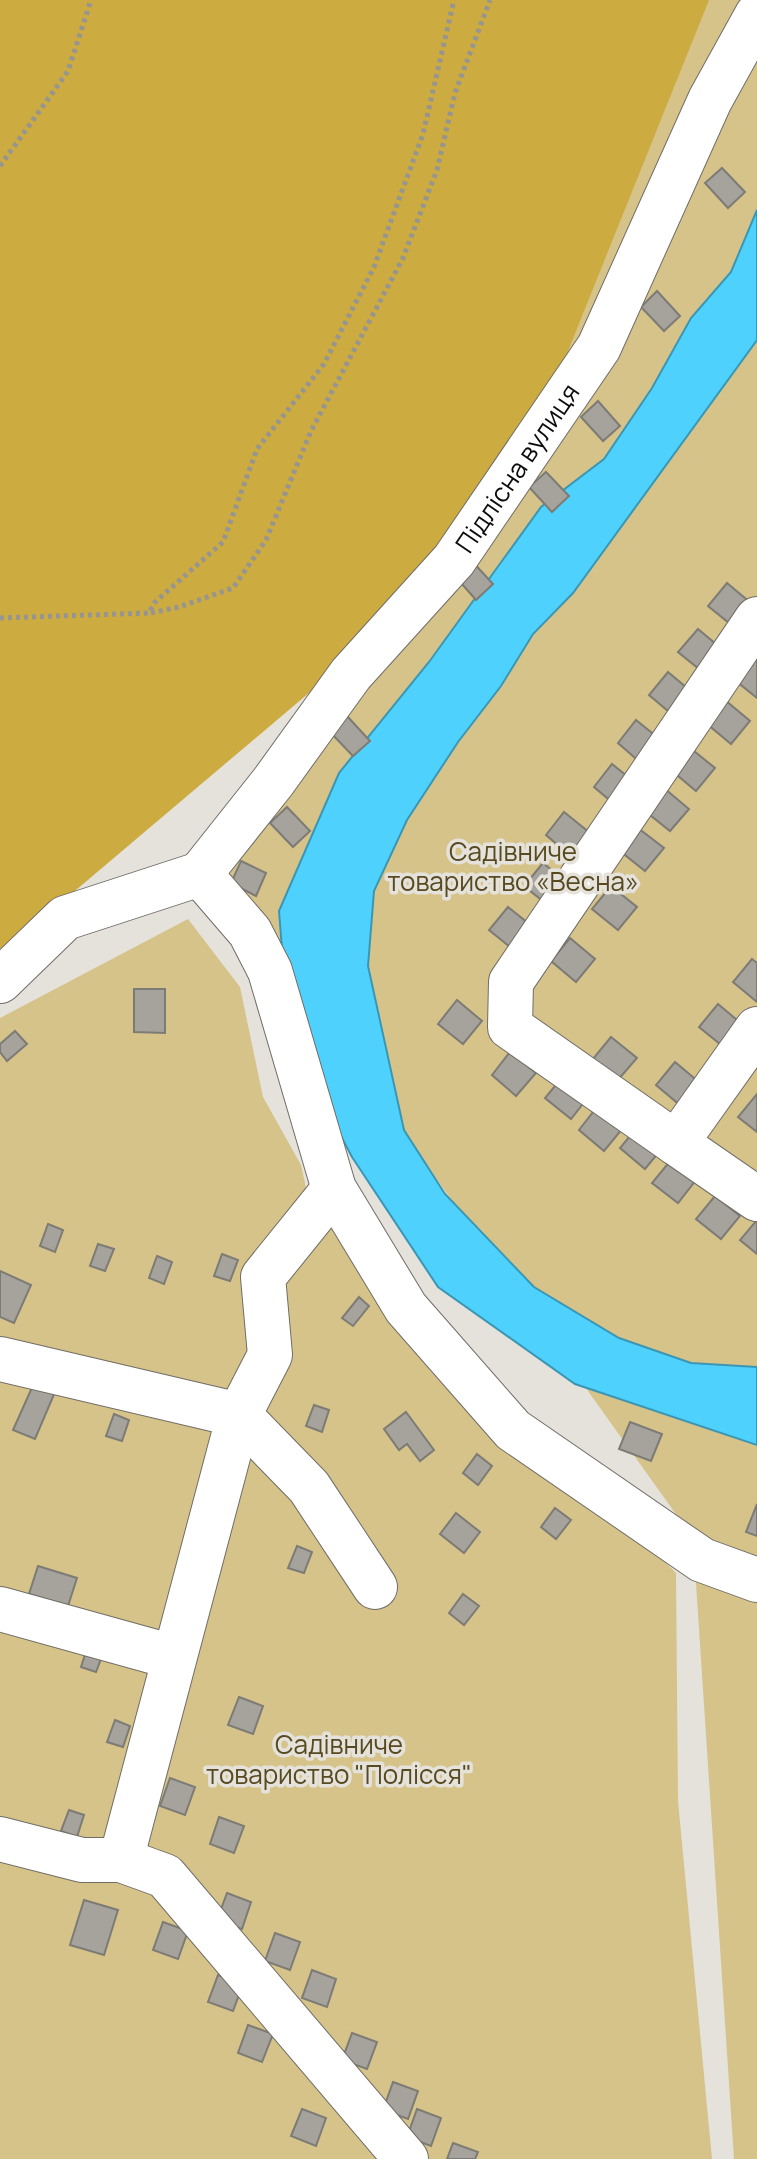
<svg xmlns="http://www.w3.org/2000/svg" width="757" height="2159" viewBox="0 0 757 2159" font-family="Manrope,sans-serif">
<rect width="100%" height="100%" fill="#e5e2db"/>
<g fill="#d6c389">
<path d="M708,0H757V2159H734L693,1538L225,883Z"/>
<path d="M188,919L240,987L263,1097L301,1165L308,1197L676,1573L678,1801L712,2159H0V1018Z"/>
</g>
<path fill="#ccab41" d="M0,0H709L564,361L375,637L50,912L0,949Z"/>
<path fill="#4fd1fd" stroke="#3b96b4" stroke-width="2" d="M757,210V340L573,593L533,634L501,686L458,742L407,820L374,891L368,966L404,1130L445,1194L534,1287L619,1338L691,1363L757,1367V1445L575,1384L438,1287L352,1157L289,1038L279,911L339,773L429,662L541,507L604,459L652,388L691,318L731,272Z"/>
<g fill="#a5a39c" stroke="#7d7b75" stroke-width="2">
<path d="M722,168L745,192L728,208L705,183Z"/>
<path d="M657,291L680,316L664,331L641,307Z"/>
<path d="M598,401L620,426L603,441L581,417Z"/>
<path d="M546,472L569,496L552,512L529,487Z"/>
<path d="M470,559L493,584L476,600L454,575Z"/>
<path d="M727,583L752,604L734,627L708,606Z"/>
<path d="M698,629L723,650L704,673L678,652Z"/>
<path d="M756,658L757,659V698L736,681Z"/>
<path d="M668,672L693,693L674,716L649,695Z"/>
<path d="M725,700L750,721L731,744L706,723Z"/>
<path d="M347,716L370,741L353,756L330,732Z"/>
<path d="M636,720L662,741L642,764L618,743Z"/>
<path d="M689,747L715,768L696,791L671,770Z"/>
<path d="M612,764L638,785L619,808L594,787Z"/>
<path d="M664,788L689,809L670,831L645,811Z"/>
<path d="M287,807L310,831L293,847L270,823Z"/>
<path d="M564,812L590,833L571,856L546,835Z"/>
<path d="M638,828L664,848L645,871L620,851Z"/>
<path d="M241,861L266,873L256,896L231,883Z"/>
<path d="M543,863L568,883L549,906L524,886Z"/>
<path d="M611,886L637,907L618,930L592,909Z"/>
<path d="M508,907L533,927L515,951L489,930Z"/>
<path d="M570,938L595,959L576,982L551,961Z"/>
<path d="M752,959L757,963V1002L733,982Z"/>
<path d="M134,989H165V1033L134,1032Z"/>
<path d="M457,1000L482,1021L463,1044L438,1024Z"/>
<path d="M718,1004L743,1025L725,1048L699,1027Z"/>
<path d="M15,1031L27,1044L7,1061L0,1052V1044Z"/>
<path d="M611,1037L637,1058L617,1081L592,1060Z"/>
<path d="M510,1052L536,1073L516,1096L492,1075Z"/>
<path d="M675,1062L700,1083L681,1106L656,1085Z"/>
<path d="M564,1075L589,1096L571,1119L545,1098Z"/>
<path d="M757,1094V1132L738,1117Z"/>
<path d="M597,1107L623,1128L604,1151L579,1130Z"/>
<path d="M639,1125L664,1146L645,1169L620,1148Z"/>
<path d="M671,1160L696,1180L678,1203L652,1183Z"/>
<path d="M715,1196L740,1216L721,1239L696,1219Z"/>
<path d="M757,1220V1254L740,1240Z"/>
<path d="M48,1224L63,1230L55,1252L40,1246Z"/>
<path d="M98,1244L114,1249L105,1271L90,1266Z"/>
<path d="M222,1254L238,1260L230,1281L214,1276Z"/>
<path d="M157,1256L172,1262L164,1284L149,1278Z"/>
<path d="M0,1271L31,1285L14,1323L0,1317Z"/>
<path d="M359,1297L369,1306L353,1326L342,1318Z"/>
<path d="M34,1383L55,1392L35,1439L13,1430Z"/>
<path d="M314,1405L329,1410L322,1432L306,1426Z"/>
<path d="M406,1412L434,1450L420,1461L407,1444L399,1450L384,1429Z"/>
<path d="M114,1414L129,1420L122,1441L106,1436Z"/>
<path d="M630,1422L662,1434L651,1461L619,1449Z"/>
<path d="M477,1454L492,1466L478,1485L463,1473Z"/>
<path d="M757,1504V1536L746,1532Z"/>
<path d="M555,1508L571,1520L556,1539L541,1527Z"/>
<path d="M456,1513L480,1532L464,1553L440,1534Z"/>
<path d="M297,1546L312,1552L304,1573L288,1568Z"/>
<path d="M38,1566L77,1578L68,1606L29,1594Z"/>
<path d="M463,1594L479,1606L464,1625L449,1613Z"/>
<path d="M88,1645L104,1651L96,1672L81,1667Z"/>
<path d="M239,1697L263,1706L253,1734L228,1725Z"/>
<path d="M115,1720L130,1726L123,1747L107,1742Z"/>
<path d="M170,1778L195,1787L185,1815L160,1806Z"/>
<path d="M69,1810L84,1815L77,1837L61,1831Z"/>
<path d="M219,1817L244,1826L234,1853L210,1844Z"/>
<path d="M227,1893L251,1902L242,1929L217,1920Z"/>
<path d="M84,1900L118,1910L104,1955L70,1945Z"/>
<path d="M163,1922L188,1931L178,1959L153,1950Z"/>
<path d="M275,1933L300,1942L290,1970L265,1961Z"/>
<path d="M312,1970L336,1979L327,2007L302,1998Z"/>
<path d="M218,1975L243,1984L233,2011L208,2002Z"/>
<path d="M248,2025L273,2034L262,2062L238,2053Z"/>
<path d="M352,2033L377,2042L367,2069L342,2060Z"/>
<path d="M393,2082L418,2091L408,2119L383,2110Z"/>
<path d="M302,2109L326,2118L316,2146L291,2136Z"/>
<path d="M417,2109L441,2118L431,2146L407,2137Z"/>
<path d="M453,2143L478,2152L475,2159H447Z"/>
</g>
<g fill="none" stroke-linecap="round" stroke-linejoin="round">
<g stroke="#706d67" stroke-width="46">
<g id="minor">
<path id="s1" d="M200,874L273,782L351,674L454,560L599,347L710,100L757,15"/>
<path d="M200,874L250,932L270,971L334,1189L406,1308L513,1430L702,1560L757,1580"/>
<path d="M0,981L65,918L200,874"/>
<path d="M757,1029L676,1143L757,1199"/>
<path d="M676,1143L510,1027L511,982L757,619"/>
<path d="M334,1189L263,1277L270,1355L239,1415L309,1487L375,1587"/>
<path d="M0,1359L239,1415L121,1860"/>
<path d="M0,1609L173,1657"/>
<path d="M0,1839L82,1860H121L165,1876L406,2159"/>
</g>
</g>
<g stroke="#979590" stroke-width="5" stroke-dasharray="4 4" stroke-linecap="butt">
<path d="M0,166L68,71L91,0"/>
<path d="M151,613L179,607L233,588L266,540L311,431L403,258L437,170L455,93L490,0"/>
<path d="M0,618L149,613L154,603L223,542L257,449L324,364L374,267L423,134L454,0"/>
</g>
<use href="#minor" stroke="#fff" stroke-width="44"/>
</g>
<g text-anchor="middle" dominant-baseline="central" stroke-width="7" stroke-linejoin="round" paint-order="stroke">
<g font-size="26" fill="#0d0c0a" stroke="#e5e2db">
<text stroke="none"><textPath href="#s1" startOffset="516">Підлісна вулиця</textPath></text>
</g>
<g font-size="26" fill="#584a20" stroke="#e5e2db">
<text x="513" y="851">Садівниче<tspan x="513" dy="30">товариство «Весна»</tspan></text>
<text x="339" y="1744">Садівниче<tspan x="339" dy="30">товариство "Полісся"</tspan></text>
</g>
</g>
</svg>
